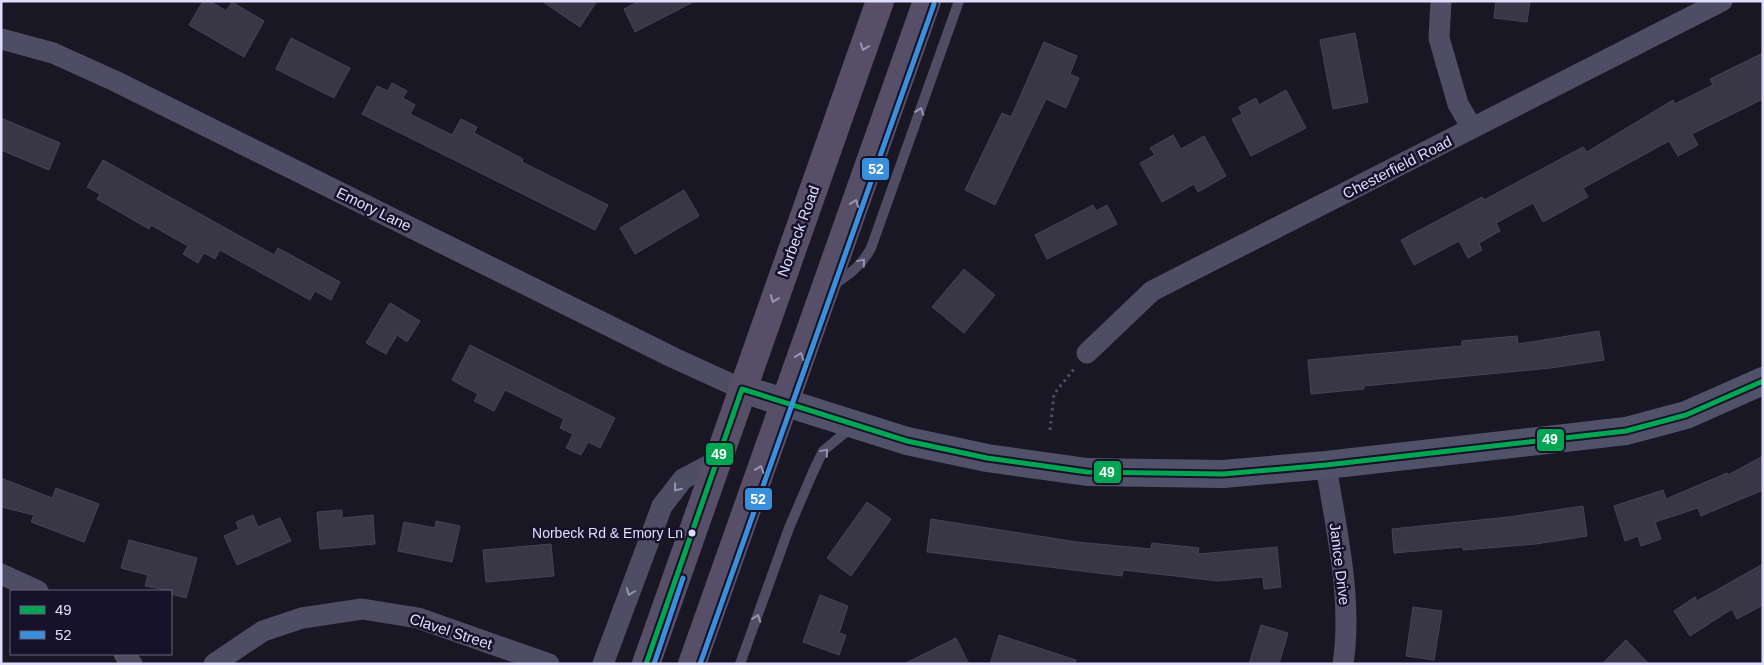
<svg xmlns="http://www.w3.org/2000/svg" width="1764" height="665" viewBox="0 0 1764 665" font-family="Helvetica,sans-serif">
<rect width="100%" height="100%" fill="#1a1724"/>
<g fill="#393645" stroke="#474356">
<path d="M203,1H210L226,11L232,2L264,21L244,57L189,25Z"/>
<path d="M542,1H597L580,27Z"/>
<path d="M639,1H695L635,32L624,9Z"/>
<path d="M1496,1H1530L1527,22L1494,18Z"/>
<path d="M1355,33L1368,102L1333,109L1320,40Z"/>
<path d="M291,38L350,68L334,98L276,69Z"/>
<path d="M1044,42L1077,56L1070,74L1079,78L1066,108L1046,99L995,205L965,190L1002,113L1011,117Z"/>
<path d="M1763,53V99L1692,134L1698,145L1678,156L1669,141L1583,188L1588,197L1543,222L1533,203L1496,223L1500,231L1479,243L1482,250L1468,258L1459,241L1414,265L1401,240L1482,197L1484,200L1583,147L1587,152L1673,100L1675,104L1713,85L1710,79Z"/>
<path d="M392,83L407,91L403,98L415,105L410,114L452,135L461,119L477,127L474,133L523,159L522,162L608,205L595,230L362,114L377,86L388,91Z"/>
<path d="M1286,90L1306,128L1251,156L1232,119L1242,114L1239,107L1256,98L1259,105Z"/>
<path d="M1,118L60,143L49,170L1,150Z"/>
<path d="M1173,135L1181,149L1204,136L1226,176L1198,192L1194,184L1162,202L1140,163L1155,155L1150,148Z"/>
<path d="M103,160L274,255L278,248L340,282L331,300L315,291L310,300L220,250L215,259L204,253L198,263L183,254L188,246L151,225L149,229L97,199L100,194L87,187Z"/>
<path d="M684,190L699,216L635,254L620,228Z"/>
<path d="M1093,205L1096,211L1107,205L1117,224L1047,259L1035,235Z"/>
<path d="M964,269L995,295L964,333L932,307Z"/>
<path d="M390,303L420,321L407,342L397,335L386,354L366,343Z"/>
<path d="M1599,331L1604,360L1551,368L1364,386V389L1311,394L1308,360L1462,346V341L1517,336L1518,344Z"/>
<path d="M470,345L615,418L600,448L588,442L581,455L566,448L573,434L560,428L564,419L505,390L494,411L474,401L478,394L452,380Z"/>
<path d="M1763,456V490L1701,516L1698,508L1655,522L1661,539L1641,546L1638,536L1625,541L1614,506L1663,490L1666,499L1727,473L1728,475Z"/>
<path d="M1,478L52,498L56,488L99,504L84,542L31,522L34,515L1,507Z"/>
<path d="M867,502L891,519L851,576L827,558Z"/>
<path d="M1583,506L1587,536L1536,544L1463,550V547L1394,553L1392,529L1509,517Z"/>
<path d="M342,510V518L373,515L375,544L320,549L317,512Z"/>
<path d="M253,515L258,527L280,518L291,541L237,565L224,536L239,529L236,522Z"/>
<path d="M931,519L1077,542L1151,549L1152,543L1199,548L1198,554L1277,547L1281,587L1264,589L1263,577L1218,581L1123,570L1122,576L927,552Z"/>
<path d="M436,521L460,526L452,562L398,551L404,522L435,528Z"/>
<path d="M129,540L197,558L186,598L171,594V591L145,586L148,575L121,568Z"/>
<path d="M551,544L554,576L486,582L483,550Z"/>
<path d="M1763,564V605L1737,619L1732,609L1690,636L1674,611L1695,597L1697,601Z"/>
<path d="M820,595L848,606L839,633L846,635L839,655L803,642Z"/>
<path d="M1413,607L1442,611L1434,660L1406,656Z"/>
<path d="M1261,625L1288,633L1279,664H1249Z"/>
<path d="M999,635L1076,660L1075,664H990Z"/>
<path d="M956,638L969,664H904Z"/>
<path d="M1626,640L1649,664H1602Z"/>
</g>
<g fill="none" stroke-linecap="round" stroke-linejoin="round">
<path stroke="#495462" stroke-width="3" stroke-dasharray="2.5 4" stroke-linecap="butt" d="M1050,430L1054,394L1074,369"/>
<g stroke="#4e4d64" stroke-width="10">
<path d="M833,285C849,275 862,265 871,248L959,1"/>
<path d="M740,664L789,528L813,472L823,451L852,427"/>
</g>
<g stroke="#4e4d64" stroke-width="21">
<path d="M1441,1L1439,38L1458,104L1472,128"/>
<path d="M1,39L53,53L115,81L674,358L742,389"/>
<path d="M1087,353L1152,291L1722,1"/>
<path d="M1326,465C1336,530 1353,599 1343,664"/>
<path d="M1,574L38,591"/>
<path d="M124,654L132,664"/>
<path d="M214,664L263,631L302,618L362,609L418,618L549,664"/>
<path d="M603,664L662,506L683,479L717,461"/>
</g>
<path stroke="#52516a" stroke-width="28" d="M742,389L907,441L987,458L1087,472L1223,474L1326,465L1626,431L1686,415L1763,381"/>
<g stroke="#574e68" stroke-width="28">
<path d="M646,664L880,1"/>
<path d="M692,664L927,1"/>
</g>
<g stroke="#161229" stroke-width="9">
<path id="bus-1" d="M646,664L742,389L907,441L987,458L1087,472L1223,474L1326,465L1626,431L1686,415L1763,381"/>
</g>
<g stroke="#161229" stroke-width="9">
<g id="bus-2">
<path d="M654,664L683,578"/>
<path d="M700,664L934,4"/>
</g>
</g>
<use href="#bus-1" stroke="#00a651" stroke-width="5"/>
<use href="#bus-2" stroke="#3a90db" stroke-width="5"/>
</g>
<defs><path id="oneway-chevron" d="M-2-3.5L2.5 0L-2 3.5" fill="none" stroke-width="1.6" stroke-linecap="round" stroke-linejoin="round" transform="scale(1.25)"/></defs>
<g stroke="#9c95b2">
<use href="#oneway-chevron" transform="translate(864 47) rotate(109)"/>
<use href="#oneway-chevron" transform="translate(855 203) rotate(-70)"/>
<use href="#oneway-chevron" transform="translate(774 299) rotate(110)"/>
<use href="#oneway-chevron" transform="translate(800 356) rotate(-70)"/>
<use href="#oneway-chevron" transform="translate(760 469) rotate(-71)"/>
</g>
<g stroke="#9794b0">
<use href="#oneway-chevron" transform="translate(920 111) rotate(-70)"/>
<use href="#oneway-chevron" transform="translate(862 262) rotate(-50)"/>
<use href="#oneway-chevron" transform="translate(825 452) rotate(-50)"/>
<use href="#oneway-chevron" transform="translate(677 488) rotate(128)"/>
<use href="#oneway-chevron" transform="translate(630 592) rotate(111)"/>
<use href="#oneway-chevron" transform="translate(757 618) rotate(-70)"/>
</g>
<circle fill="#e0dcfd" stroke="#161229" stroke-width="2" cx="692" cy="533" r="4.5"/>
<g text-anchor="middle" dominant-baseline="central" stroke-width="5" stroke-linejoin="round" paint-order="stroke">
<g font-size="14" fill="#e0dcfd" stroke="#161229" text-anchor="end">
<text x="683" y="533">Norbeck Rd &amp; Emory Ln</text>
</g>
<g font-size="15" fill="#e0dcfd" stroke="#161229">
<text transform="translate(1397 167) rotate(-27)">Chesterfield Road</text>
<text transform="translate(374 209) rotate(26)">Emory Lane</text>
<text transform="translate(798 231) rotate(-70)">Norbeck Road</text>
<text transform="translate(1340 564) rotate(83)">Janice Drive</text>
<text transform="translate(451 631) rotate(18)">Clavel Street</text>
</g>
</g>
<g stroke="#161229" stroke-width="2">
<rect x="861" y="157" width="29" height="24" rx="5" fill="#3a90db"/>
<rect x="1536" y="428" width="29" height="24" rx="5" fill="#00a651"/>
<rect x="705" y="442" width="29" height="24" rx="5" fill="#00a651"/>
<rect x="1093" y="460" width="29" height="24" rx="5" fill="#00a651"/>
<rect x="744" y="487" width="29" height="24" rx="5" fill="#3a90db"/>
</g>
<g font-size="14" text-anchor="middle" font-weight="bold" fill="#fff">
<text x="876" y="174">52</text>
<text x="1550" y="444">49</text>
<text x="719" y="459">49</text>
<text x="1107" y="477">49</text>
<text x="758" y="504">52</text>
</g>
<rect width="1764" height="665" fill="none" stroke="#e0dcfd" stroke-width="5"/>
<rect x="10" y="590" width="162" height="65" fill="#161229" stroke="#67637e"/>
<rect x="20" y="606" width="25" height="8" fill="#00a651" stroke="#67637e"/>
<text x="55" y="615" font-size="15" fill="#e0dcfd">49</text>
<rect x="20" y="631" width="25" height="8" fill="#3a90db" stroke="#67637e"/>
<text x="55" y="640" font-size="15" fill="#e0dcfd">52</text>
</svg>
